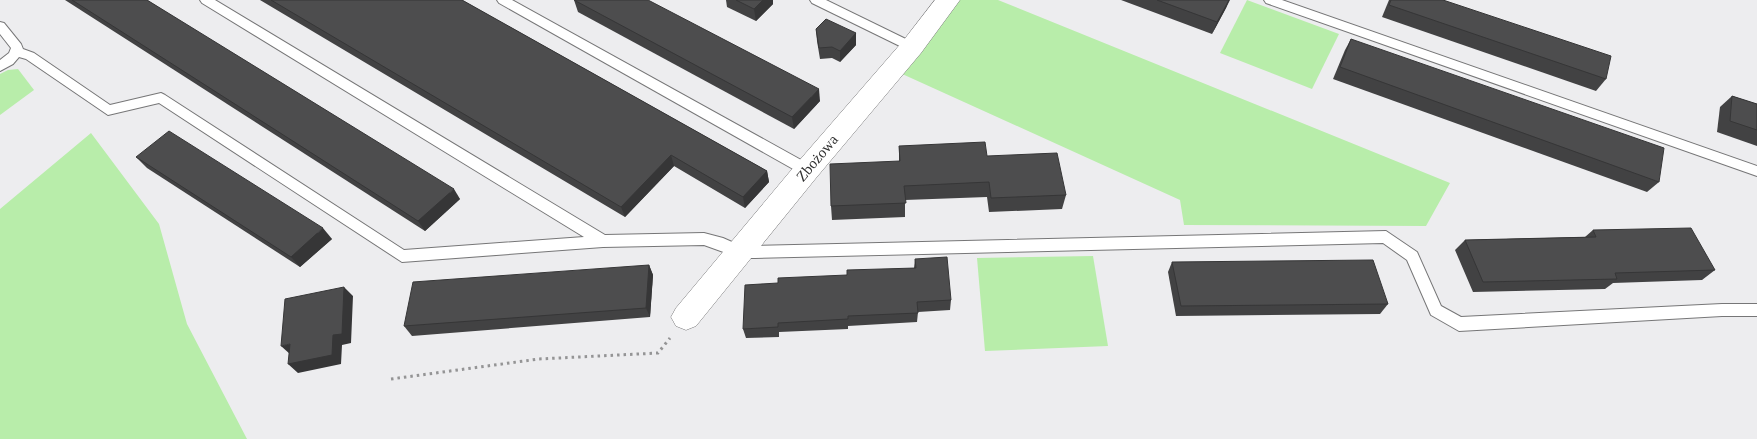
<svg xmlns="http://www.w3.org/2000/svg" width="1757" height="439" viewBox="0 0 1757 439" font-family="'Times New Roman',serif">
<rect width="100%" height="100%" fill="#ededef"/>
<g fill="#b8edaa">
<path d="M959,0H998L1450,183L1426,226L1184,225L1180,200L900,73Z"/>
<path d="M1247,0L1339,34L1312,89L1220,53Z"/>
<path d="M18,69L34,90L0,115V74L8,70Z"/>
<path d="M91,133L159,224L187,324L247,439H0V209Z"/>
<path d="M1093,256L1108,346L985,351L977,258Z"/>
</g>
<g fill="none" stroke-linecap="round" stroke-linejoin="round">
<g stroke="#767677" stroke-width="2">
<g id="service">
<path d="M200,0H215L605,235L704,233L723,238L741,246H755L1386,231L1417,252L1441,306L1461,317L1722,304H1757V316H1722L1459,331L1431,315L1407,260L1383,243L755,258H740L704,245L603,247L402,262L159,103L108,115L26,59L19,57L13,64L0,71V60L9,53L11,48L0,34V22L4,23L21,44L23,49L34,53L110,105L161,93L165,95L404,250L584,237L202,3Z"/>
<path d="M497,0H512L812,166L814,170L812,174L807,175L802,174L499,3Z"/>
<path d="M810,0H826L916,44L918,47L912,51L908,50L812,3Z"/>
<path d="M1264,0H1282L1757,166V176L1266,3Z"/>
</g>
</g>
<g stroke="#767677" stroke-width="1">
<path id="minor" d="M935,0H960L921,53L816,178L696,326L686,330L676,326L671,317L676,308L798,162L903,41Z"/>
</g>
<path stroke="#949495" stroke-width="3" stroke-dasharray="2.5 4" stroke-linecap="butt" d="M391,379L539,359L658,353L670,338"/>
<use href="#service" fill="#fff" fill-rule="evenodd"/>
<use href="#minor" fill="#fff" fill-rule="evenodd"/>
</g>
<g fill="#424243">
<path d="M65,0H147L460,199L425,231Z"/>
<path d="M260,0H462L767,171L769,182L745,208L674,166L625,217Z"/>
<path d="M574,0L820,101L794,129L578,12Z"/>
<path d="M726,0H773V4L756,21L727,7Z"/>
<path d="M1121,0H1230L1226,8L1212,34Z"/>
<path d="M1389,0H1443L1606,79L1596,91L1382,17Z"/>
<path d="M816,29L856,33V45L840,62L832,58L820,59L817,41Z"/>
<path d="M1351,39L1659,182L1647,192L1333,79L1345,50Z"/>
<path d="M1732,96L1757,104V146L1717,132L1720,107Z"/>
<path d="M899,146L987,156L1066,195L1062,209L989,212L987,197L905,200V217L832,220L831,206L899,161Z"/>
<path d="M136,157L332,239L300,267L147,168Z"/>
<path d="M1593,230L1715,270L1702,280L1613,283L1605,289L1473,292L1455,250L1465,240L1585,237Z"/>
<path d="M915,259L951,300L950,310L918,312L917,322L848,326V329L779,332V337L746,338L743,329L847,275L914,268Z"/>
<path d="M1172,262L1388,304L1380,314L1176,316L1168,272Z"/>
<path d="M649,265L653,275L650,317L412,336L404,326Z"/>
</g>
<g fill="#363637">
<path d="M763,0H773V4L756,21L754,9Z"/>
<path d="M1229,0L1226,8L1212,34L1217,22Z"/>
<path d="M856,33V45L840,62V51Z"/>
<path d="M819,89L820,101L794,129L792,117Z"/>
<path d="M671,155L674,166L625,217L621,207Z"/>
<path d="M767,171L769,182L745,208L743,197Z"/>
<path d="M454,189L460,199L425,231L418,221Z"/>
<path d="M323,228L332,239L300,267L291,257Z"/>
<path d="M649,265L653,275L650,317L646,308Z"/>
<path d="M344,287L353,296L351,343L342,345L341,364L298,373L288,364L333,335Z"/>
<path d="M290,344L291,355L281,346Z"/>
</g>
<g fill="#4d4d4e" stroke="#363637">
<path d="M72,0H147L454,189L418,221Z"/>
<path d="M271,0H462L767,171L743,197L671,155L621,207Z"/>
<path d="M574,0H648L819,89L792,117Z"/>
<path d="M736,0H763L754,9Z"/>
<path d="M1157,0H1229L1217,22Z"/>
<path d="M1391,0H1443L1611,56L1606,79L1389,5Z"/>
<path d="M826,19L856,33L840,51L832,47L819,48L816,29Z"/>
<path d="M1351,39L1664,148L1659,182L1340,67Z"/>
<path d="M1732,96L1757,104V130L1730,121Z"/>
<path d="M169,131L323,228L291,257L136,157Z"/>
<path d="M985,142L987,156L1057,153L1066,195L991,198L989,182L904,186L906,203L831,206L830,164L900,161L899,146Z"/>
<path d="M1691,228L1715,270L1615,273L1617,279L1483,282L1465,240L1596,237L1593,230Z"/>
<path d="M947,257L951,300L917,302L918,313L848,316V319L778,323V327L743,329L745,285L778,283V278L847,275V270L916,268L915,259Z"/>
<path d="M1373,260L1388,304L1181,306L1172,262Z"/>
<path d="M649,265L646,308L404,326L413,282Z"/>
<path d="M344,287L342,334L333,335L332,355L288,364L290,344L281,346L285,299Z"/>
</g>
<g text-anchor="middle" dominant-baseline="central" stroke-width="5" stroke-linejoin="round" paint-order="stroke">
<g font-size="15" fill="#303030" stroke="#fff">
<text transform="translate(817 158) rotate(-50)">Zbożowa</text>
</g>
</g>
</svg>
